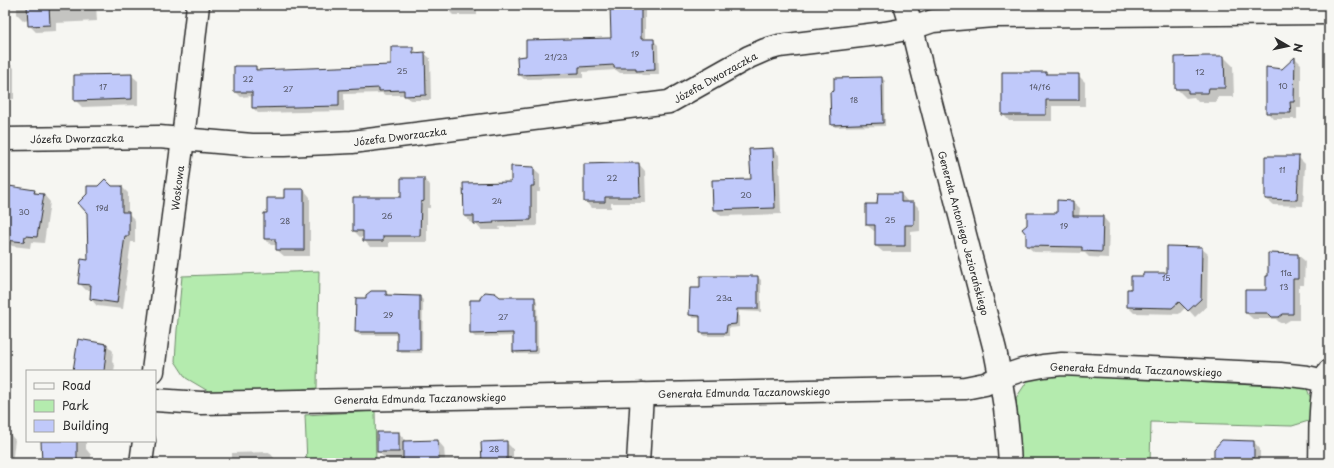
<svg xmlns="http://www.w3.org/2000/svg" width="1334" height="468" viewBox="0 0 1334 468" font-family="'Playpen Sans',sans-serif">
<rect width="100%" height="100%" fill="#f6f6f2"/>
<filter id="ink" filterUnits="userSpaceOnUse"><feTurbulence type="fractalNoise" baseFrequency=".025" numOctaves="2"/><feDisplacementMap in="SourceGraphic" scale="8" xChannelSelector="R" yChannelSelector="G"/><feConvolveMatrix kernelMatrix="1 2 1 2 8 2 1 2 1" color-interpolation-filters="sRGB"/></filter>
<g filter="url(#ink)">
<g fill="#b4ebae" stroke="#708b6c">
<path d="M319,271L317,388L289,391L213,394L186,378L175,361L177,330L182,276Z"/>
<path d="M1045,374L1306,386L1312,402V420L1292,426L1151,422L1150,463H1016V398L1028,380Z"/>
<path d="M375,411L376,463H307L305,415Z"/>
</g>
<g fill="#0003">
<path d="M17,5H96L97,21L56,23V31L36,32L29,25V20L24,21L17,14Z"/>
<path d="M278,5H311V8L281,9Z"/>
<path d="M450,5H477V15H453L450,12Z"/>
<path d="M611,5H645V40H653L658,45L659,75H642L639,73H620L616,70L583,72V78L524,79L519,74L612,39Z"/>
<path d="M412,48L418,53H424L430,58L431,100H410L405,95H385L382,93L344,94V111L258,113L253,108V96L241,97L235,91L255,67L260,71L393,66Z"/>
<path d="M1224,57L1233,66L1234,97H1217V102H1198L1194,97L1186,98L1176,88Z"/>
<path d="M1295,58L1301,64V108H1297V119H1273L1267,112L1282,70Z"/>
<path d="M5,62H8L14,68V99H5Z"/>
<path d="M1046,73L1048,75H1078L1085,82V106H1052V121H1009L1003,114Z"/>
<path d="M131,75L138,81V105L82,107L75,100Z"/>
<path d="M882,78L885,81V126L835,127L832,124Z"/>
<path d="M772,149L779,155L781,214L721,216L714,209L752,180Z"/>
<path d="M1298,157L1305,164L1303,206L1273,205L1266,199Z"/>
<path d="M639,164L645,171L646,203H611V208H591L585,201Z"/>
<path d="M533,168L540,174V192H537V226L499,227L500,230H481L475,223H471L465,216L464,184L512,183Z"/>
<path d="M424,179L430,185V208H427V242H389V247H370L364,240V237H360L354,231L402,198Z"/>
<path d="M5,187L34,190L39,195H44L50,202L44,243L31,242L30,248L12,246L5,239Z"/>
<path d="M112,187H122L128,193V213L135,220V242H131L125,285L126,286L123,309L97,306L91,299L92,290H86L79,283L89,261Z"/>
<path d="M304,190L310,197V256H284L277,250V245H271L265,239V214H268L285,199Z"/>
<path d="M901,194L907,201V203H914L920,209V231L911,232V252H883L876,246V231H874L867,225L878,205Z"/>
<path d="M1058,201L1073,202L1080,208L1079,217H1103L1109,224L1108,258L1089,257L1085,253L1034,252L1027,246V234L1058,214Z"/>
<path d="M1201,248L1208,254L1207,306L1195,317L1186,307L1179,314L1134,313L1128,307L1132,290L1168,274Z"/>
<path d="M1269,254L1298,255L1305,261L1304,285H1299V320H1290L1285,323H1280L1276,319H1253L1246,313L1267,291L1269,277Z"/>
<path d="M758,277L761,280V312L739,311V327L729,328V336H704L701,333V318H693L690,315L701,289Z"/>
<path d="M386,292L389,296L420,297L423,300L422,353H402L398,350V335H359L356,332L367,299Z"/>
<path d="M534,298L537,301L538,354H517L514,351V336L475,337L471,333Z"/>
<path d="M107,345L113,351L112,362L115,365L114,371H74Z"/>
<path d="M5,433H9L15,440L12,463H5Z"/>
<path d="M378,433H399L405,440V442L438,441L444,448L445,459L483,458L506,442L513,449V463H388V458H385L378,452Z"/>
<path d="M42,441H86V449L91,455L92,463H43Z"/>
<path d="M1254,442L1260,449V463H1214Z"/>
<path d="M269,452L275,459V463H232V453Z"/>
<path d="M683,460L732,462L733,463H683Z"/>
</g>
<g fill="#c0c9fa" stroke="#2b2b2b">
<path d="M27,5H49L50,25L28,26Z"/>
<path d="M610,5H641V39H654L655,70L636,71V68H614V65L579,67V73L518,75L517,57L526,56V40L611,38Z"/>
<path d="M391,47H413V53L425,52L426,95L404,96V90L379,91V88L339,90V106L252,108V92H234V66H256V70L391,65Z"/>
<path d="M1205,56H1224L1225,88H1209L1208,93H1188V89H1175V57Z"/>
<path d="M1295,57L1294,102H1290L1291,113H1266V67L1282,69Z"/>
<path d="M1002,72H1046V74H1079V100H1046V115H1002Z"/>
<path d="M132,74V99L74,101V75Z"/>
<path d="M882,77L883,123L831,125L830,92L834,91V78Z"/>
<path d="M773,148L775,208L713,210L712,180L751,179L749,149Z"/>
<path d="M1265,156H1299L1297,200L1265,199Z"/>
<path d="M618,163H639L640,197H605V202H584V164Z"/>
<path d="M511,166L534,167V186H531V220L493,221L494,223L474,224V216H464L463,183L511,182Z"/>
<path d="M401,178H424V201L421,202L420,236H383V241H363V231H353V197H401Z"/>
<path d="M105,179L112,186H122V212H129V236H125L119,279H120L117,303L90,299L91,285L78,284L81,259L88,260L87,213L78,203L87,194V186H98Z"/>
<path d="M9,186L35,190L34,193L44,194L37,237L25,236L24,242L5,240V206L6,205Z"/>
<path d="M284,189H304V250H276V242H275V239H264V213H267V198H284Z"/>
<path d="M878,193H901V202H914V225H905V246H875V225H866V204H877Z"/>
<path d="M1057,200L1073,201V216H1103L1102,252L1082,251V247L1026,246V234L1022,229L1027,225V213H1057Z"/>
<path d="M1167,246L1202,247L1201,299L1188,311L1179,302L1172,308L1127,307V289H1131V276H1143V273H1167Z"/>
<path d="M1268,253L1298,254V279H1293V314H1283L1279,317H1272L1268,313H1245V290H1266V276H1268Z"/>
<path d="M700,276H758V309H737L736,324L727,325L726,333H700V316L689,315L690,288H700Z"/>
<path d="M371,291H386V295L420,296V350H397V332H355L356,298H366V295Z"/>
<path d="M485,292L495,293L500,297H535V351L513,352V333L470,334V300H480V298Z"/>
<path d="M78,339L107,344L104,371H73Z"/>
<rect x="377" y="432" width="22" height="20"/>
<path d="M438,440L439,463H403V441Z"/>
<path d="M1222,440L1254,441V463H1214V449Z"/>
<path d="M41,441H77V463H42Z"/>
<path d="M507,441V463H482L481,442Z"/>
</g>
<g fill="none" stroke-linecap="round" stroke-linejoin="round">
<g stroke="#2b2b2b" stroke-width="25">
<g id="minor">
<path d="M905,5L912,28L922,69L995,350C1003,387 1008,425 1010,463"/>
<path d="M5,139L159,137L252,145H284L352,142L669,102L749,57L765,50L779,46L885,33L912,28L933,21L993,16L1329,13"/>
<path d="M153,371L183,139L198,5"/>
<path d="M155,400L201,403L965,388L985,384L1001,377L1022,370L1043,366L1062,364L1280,374L1307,377L1329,382"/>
<path d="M141,463L144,441"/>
<path d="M638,463L642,394"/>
<path d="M1320,463C1321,433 1318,398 1329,371"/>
</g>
</g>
<use href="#minor" stroke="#f6f6f2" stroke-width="22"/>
</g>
</g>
<g text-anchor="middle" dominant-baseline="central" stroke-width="3" stroke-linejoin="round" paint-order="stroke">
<g font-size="8" fill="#50525f">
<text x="635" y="54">19</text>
<text x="556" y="57">21/23</text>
<text x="402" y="71">25</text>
<text x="1200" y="72">12</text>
<text x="248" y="79">22</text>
<text x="1283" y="86">10</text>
<text x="103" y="87">17</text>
<text x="1040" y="87">14/16</text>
<text x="288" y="89">27</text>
<text x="854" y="100">18</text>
<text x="1282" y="170">11</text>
<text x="612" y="178">22</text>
<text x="746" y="195">20</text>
<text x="497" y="201">24</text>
<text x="102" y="208">19d</text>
<text x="24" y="212">30</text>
<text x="387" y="216">26</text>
<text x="890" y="220">25</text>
<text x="285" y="221">28</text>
<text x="1064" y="226">19</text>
<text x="1286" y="273">11a</text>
<text x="1166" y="278">15</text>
<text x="1284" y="287">13</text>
<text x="724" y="298">23a</text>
<text x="388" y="315">29</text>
<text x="503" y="317">27</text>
<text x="494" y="449">28</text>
</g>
<g font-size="10" fill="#2b2b2b" stroke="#f6f6f2">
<text transform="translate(715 77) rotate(-29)">Józefa Dworzaczka</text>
<text transform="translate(400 136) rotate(-7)">Józefa Dworzaczka</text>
<text transform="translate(77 138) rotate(-1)">Józefa Dworzaczka</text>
<text transform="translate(177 188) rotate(-83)">Woskowa</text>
<text transform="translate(964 233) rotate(75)">Generała Antoniego Jeziorańskiego</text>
<text transform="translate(1136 369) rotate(2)">Generała Edmunda Taczanowskiego</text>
<text transform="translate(744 392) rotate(-1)">Generała Edmunda Taczanowskiego</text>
<text transform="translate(420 398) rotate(-1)">Generała Edmunda Taczanowskiego</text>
</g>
</g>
<rect width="1334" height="468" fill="none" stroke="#f6f6f2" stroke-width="20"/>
<rect x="10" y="10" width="1314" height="448" fill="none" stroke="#2b2b2b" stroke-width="1.5" filter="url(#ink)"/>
<rect x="26" y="370" width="130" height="72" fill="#f6f6f2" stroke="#a5a5a2"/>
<rect x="34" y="383" width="20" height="6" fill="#f6f6f2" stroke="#a5a5a2"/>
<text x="62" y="390" font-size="12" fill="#2b2b2b">Road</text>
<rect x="34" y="400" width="20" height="12" fill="#b4ebae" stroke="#a5a5a2"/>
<text x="62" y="410" font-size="12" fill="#2b2b2b">Park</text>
<rect x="34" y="420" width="20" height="12" fill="#c0c9fa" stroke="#a5a5a2"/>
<text x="62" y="430" font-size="12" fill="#2b2b2b">Building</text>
<g transform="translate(1288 46) rotate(99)" stroke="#f6f6f2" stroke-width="3" paint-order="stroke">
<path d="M0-3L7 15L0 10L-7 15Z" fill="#2b2b2b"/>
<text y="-6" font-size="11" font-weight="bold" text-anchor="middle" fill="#2b2b2b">N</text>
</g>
</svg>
